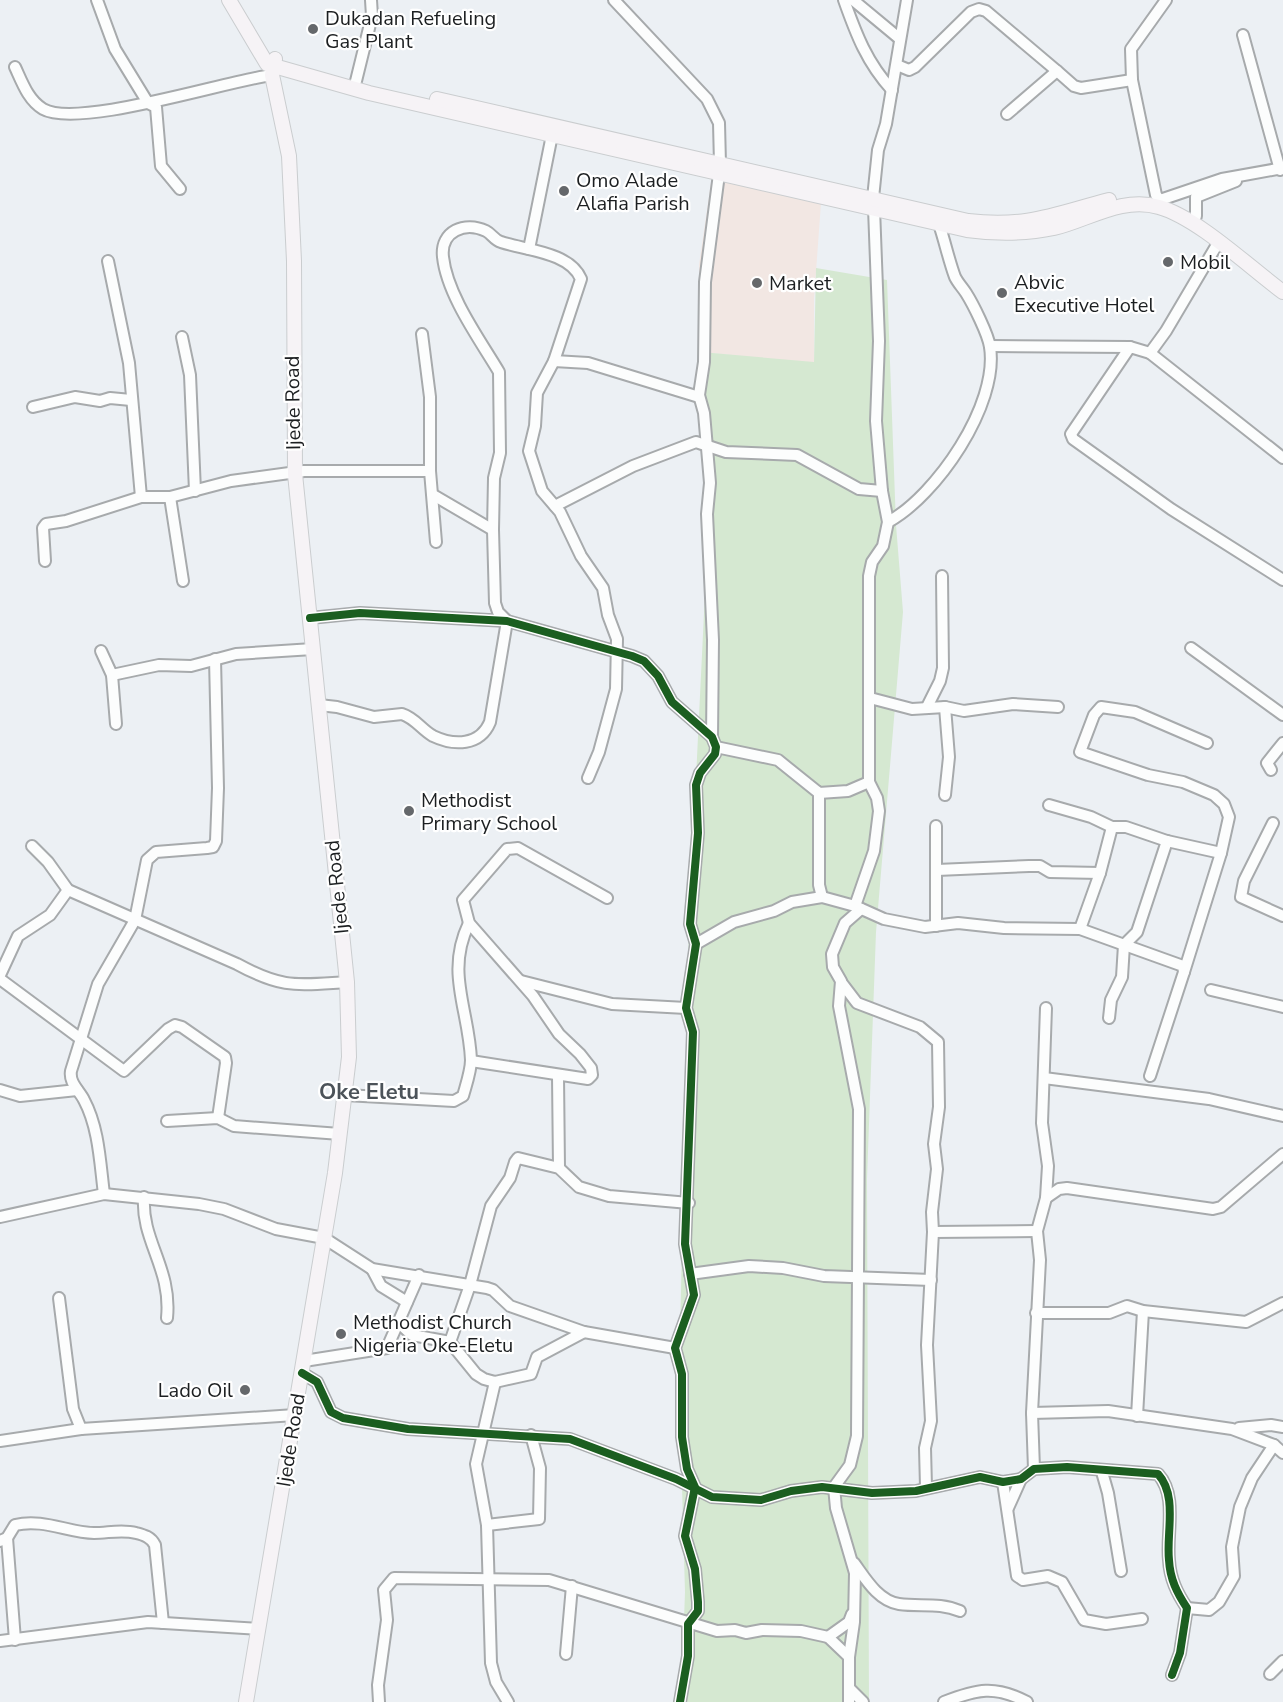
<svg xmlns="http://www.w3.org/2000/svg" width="1283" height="1702" viewBox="0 0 1283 1702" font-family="'Nunito Sans',sans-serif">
<rect width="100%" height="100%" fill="#ecf0f4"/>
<path fill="#f2e7e3" d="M712,176L821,203L814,299V363L701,352L699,265Z"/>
<path fill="#d5e8d1" d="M816,268L887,280L896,525L903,612L876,932L867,1179L869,1702H681L685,1592L679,1382L689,922L706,572L701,352L814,362Z"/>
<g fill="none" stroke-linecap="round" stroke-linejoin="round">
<g stroke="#a7aaac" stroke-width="14">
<g id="minor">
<path d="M97,0L115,49L148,103L156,107L161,166L180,189"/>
<path d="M614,0L707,99L719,123L720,164"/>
<path d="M844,0C856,34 867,63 892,90"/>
<path d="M853,0L900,39"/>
<path d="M1166,0L1131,49L1132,80L1156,195L1160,200L1222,179L1283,168"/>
<path d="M1243,35L1280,170"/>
<path d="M897,65L909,70L915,67L971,12L979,9L986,11L1057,71"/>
<path d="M15,67C22,82 28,100 43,109C78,129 226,81 272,75"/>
<path d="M356,81L372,16L371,0"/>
<path d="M1007,114L1057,71L1074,86L1081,88L1132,80"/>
<path d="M873,198L878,150L886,124L907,0"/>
<path d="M1196,216V197L1236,181"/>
<path d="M1218,243L1166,331L1150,353L1130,347L1071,434L1073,439L1171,509L1283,580"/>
<path d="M529,249L552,135"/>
<path d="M108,261L129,363L141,497"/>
<path d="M422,334L430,397V471L436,542"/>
<path d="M182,337L190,375L195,491"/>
<path d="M990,346L1130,347"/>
<path d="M1150,353L1283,458"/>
<path d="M554,361L588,363L699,397"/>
<path d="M33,407L75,397L100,401L110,398L131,400"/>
<path d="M435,496L493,530"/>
<path d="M170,497L183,581"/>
<path d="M555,506L633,466L696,442L726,452L797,455L859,489L882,491"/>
<path d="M888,522C936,496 999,405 990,347C988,334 973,304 966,293C962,287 958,283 955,277C949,261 945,242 939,224"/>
<path d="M45,561L43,528L46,524L66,521L141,497H170L231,481L304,471H430"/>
<path d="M310,618L360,613L507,621L632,656L644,661L658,676L672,702L712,737L716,747L715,754L700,773L696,785L698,833L690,924L696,944L686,1008L693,1032L685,1244L694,1295L675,1348L682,1374V1437L687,1469L695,1487L685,1536L695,1569L698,1602V1611L688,1624V1656L680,1702"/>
<path d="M1191,648L1283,715"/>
<path d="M101,651L112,675L116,724"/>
<path d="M112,675L159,665L191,666L236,654L313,649"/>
<path d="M870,698L912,709L945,707L964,711L1013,704L1058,707"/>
<path d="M319,705L337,707L374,717L402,714C415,718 422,730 433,736C454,746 480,746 490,722L507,621L498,612L495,603L493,530L494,478L500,453L499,372C480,340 447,295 443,257C440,231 465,221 486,231C492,234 494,240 501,242C525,250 570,252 581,279L554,361L537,393L535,426L529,451L542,491L560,512L581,556L603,588L608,615L617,639L616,689L599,752L588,778"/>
<path d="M927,707L940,681L943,668L942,576"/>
<path d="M712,737L713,640L707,514L710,483L704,413L699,395L704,362L705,282L719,174"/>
<path d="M716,747L778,760L819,793L848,791L869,782"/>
<path d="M1271,770L1267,763L1283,743"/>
<path d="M819,793V885L822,897"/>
<path d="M945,795L949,757L945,707"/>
<path d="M1049,805L1091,817L1112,827H1126L1167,841L1221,853"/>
<path d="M1273,823L1244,881L1241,897L1283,916"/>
<path d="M32,846L48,862L68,890L237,964C283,989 296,985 347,982"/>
<path d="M937,870L1029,866H1040L1050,872L1100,873"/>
<path d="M855,906L874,851L879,811L877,798L869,782V576L872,562L883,546L888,522L882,491L876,421L879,341L874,208"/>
<path d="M936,926V826"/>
<path d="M1080,929L1100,873L1112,827"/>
<path d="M696,944L734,922L774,911L792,902L822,897L855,906L884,919L925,927L958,923L1004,928L1080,929L1183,966L1184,972L1150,1076"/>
<path d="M1184,972L1221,853L1229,817L1224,804L1214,795L1183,782L1148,775L1080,752L1094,715L1101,707L1135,712L1207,743"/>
<path d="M0,975L18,936L50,915L68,890"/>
<path d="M0,979L124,1071L168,1029L175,1025L182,1027L225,1057L226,1063L218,1118"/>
<path d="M521,981L612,1004L686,1008"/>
<path d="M841,982L857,1003L920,1027L938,1042L939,1107L934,1144L937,1169L932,1212L933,1232L927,1345L931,1421L925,1448L926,1487"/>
<path d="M1211,990L1283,1007"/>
<path d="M1109,1018L1111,1000L1122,977L1124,945L1137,932L1167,841"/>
<path d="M471,1061L588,1079L592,1075L591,1068L580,1054L559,1034L533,996L469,923L463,900L507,849L518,848L607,898"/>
<path d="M558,1076L559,1168"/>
<path d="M1044,1078L1209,1099L1283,1116"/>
<path d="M0,1090L20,1096L77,1090"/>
<path d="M345,1095L454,1101L463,1096C466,1085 471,1071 471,1060C469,1009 445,973 469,923"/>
<path d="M167,1121L218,1118L234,1126L340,1134"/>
<path d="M104,1194C100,1163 99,1128 84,1100C79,1090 69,1083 71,1071L98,984L135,920L147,860L156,852L207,848L213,847L216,841L218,788L215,659"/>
<path d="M144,1197C141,1241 172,1268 167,1318"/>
<path d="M1046,1198L1059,1189L1067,1188L1213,1209L1221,1207L1283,1154"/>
<path d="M0,1217L104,1194L199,1204L224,1209L276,1229L324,1238L372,1269L487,1288L493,1290L510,1306L584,1332L675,1348"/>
<path d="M933,1232L1037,1231"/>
<path d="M372,1269L381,1286L407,1302"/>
<path d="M690,1274L749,1266L783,1268L824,1276L931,1280"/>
<path d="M59,1298L73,1409L81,1429"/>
<path d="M1036,1313H1109L1127,1306L1143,1311L1246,1322L1283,1303"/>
<path d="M399,1323L412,1335L450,1342L476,1374L484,1379L495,1382L531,1374L537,1357L584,1332"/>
<path d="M450,1342L470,1285L491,1206L510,1178L515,1162L518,1158L559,1168L579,1187L609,1196L689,1203"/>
<path d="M304,1361L387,1348L419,1275"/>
<path d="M302,1373L317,1382L331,1412L343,1418L408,1429L570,1439L676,1479L712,1497L761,1500L791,1491L822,1487L872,1493L916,1491L980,1477L1003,1482L1021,1479L1034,1469L1067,1467L1158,1474C1178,1496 1166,1533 1169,1560C1170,1579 1177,1593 1187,1608L1180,1653L1172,1675"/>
<path d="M495,1382L476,1464L487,1525L491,1663L496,1682L508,1702"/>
<path d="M1032,1413L1108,1411L1232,1429L1274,1445L1283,1453"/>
<path d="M1137,1416L1143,1311"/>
<path d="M1239,1428L1271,1425L1283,1427"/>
<path d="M0,1441L81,1429L295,1415"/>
<path d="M1034,1469L1032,1413L1040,1260L1037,1231L1046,1198L1048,1166L1042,1123L1046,1008"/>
<path d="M1102,1472L1108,1493L1121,1571"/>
<path d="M1003,1482L1017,1576L1023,1580L1048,1576L1062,1582L1084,1620L1106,1624L1142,1619"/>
<path d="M1008,1508L1021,1479"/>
<path d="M487,1525L539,1519L540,1468L531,1435"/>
<path d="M7,1538L15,1640"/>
<path d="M0,1541L7,1538L15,1525C43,1518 69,1533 94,1533C108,1533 122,1529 136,1533C144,1535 151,1537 155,1545L163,1623"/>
<path d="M854,1563C865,1578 878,1601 899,1604C920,1607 939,1602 960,1611"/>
<path d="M1187,1608L1209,1610L1219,1602L1234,1576L1232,1547L1240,1507L1252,1478L1274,1445"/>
<path d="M828,1637L849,1657"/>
<path d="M0,1641L148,1622L259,1629"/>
<path d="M566,1654L572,1586"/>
<path d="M1270,1674L1283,1661"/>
<path d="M850,1689L863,1702"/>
<path d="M379,1702L378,1685L387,1620L384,1590L394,1578L549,1580L717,1631L735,1630L746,1633L762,1630L801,1631L828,1637L849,1622L852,1614"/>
<path d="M849,1702V1657L854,1622L855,1573L836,1508L834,1487L850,1465L857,1436L859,1109L839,1006L841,981L833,967L832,954L845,923L861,909"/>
<path d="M944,1702C977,1689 995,1685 1027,1702"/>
</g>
</g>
<g stroke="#cacdcf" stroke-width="16">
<g id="major">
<path d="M229,0L267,64L369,93L967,230C996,234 1025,234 1054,228C1088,220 1122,196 1159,207C1198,218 1249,267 1283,292"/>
<path d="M437,99L968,221C1027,228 1055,214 1109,200"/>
<path d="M246,1702L335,1173L349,1057L347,982L295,474L294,261L289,156L272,75L275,59"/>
</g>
</g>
<use href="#minor" stroke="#fcfdfd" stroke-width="10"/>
<use href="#major" stroke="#f6f3f6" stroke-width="14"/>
<g stroke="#fff" stroke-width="11">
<g id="cycleway">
<path d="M310,618L360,613L507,621L632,656L644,661L658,676L672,702L712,737L716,747L715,754L700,773L696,785L698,833L690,924L696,944L686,1008L693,1032L685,1244L694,1295L675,1348L682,1374V1437L687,1469L695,1487L685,1536L695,1569L698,1602V1611L688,1624V1656L680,1702"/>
<path d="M302,1373L317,1382L331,1412L343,1418L408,1429L570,1439L676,1479L712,1497L761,1500L791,1491L822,1487L872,1493L916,1491L980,1477L1003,1482L1021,1479L1034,1469L1067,1467L1158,1474C1178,1496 1166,1533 1169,1560C1170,1579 1177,1593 1187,1608L1180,1653L1172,1675"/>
</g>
</g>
<use href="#cycleway" stroke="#1b5e20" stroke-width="8"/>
</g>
<g fill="#65686b" stroke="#fff" stroke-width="2">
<circle cx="313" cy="29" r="6"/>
<circle cx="564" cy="191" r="6"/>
<circle cx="1168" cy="262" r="6"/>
<circle cx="757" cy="283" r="6"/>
<circle cx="1002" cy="293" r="6"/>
<circle cx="409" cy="811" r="6"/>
<circle cx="341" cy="1334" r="6"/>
<circle cx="245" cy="1390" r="6"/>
</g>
<g text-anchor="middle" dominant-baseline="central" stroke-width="4.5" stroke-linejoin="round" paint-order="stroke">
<g font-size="20" fill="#1c1f21" stroke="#fff" text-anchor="start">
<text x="325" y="18">Dukadan Refueling<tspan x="325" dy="23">Gas Plant</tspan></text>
<text x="576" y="180">Omo Alade<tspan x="576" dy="23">Alafia Parish</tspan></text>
<text x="1180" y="262">Mobil</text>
<text x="1014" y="282">Abvic<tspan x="1014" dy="23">Executive Hotel</tspan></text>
<text x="769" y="283">Market</text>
<text x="421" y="800">Methodist<tspan x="421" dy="23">Primary School</tspan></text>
<text x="353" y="1322">Methodist Church<tspan x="353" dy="23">Nigeria Oke-Eletu</tspan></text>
<text x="233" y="1390" text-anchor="end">Lado Oil</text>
</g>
<g font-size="20" fill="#1c1f21" stroke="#fff">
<text transform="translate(293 403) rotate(-91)">Ijede Road</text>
<text transform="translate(337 887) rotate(-96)">Ijede Road</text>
<text transform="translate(291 1440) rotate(-81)">Ijede Road</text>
</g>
<g font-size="22" font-weight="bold" fill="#4c5359" stroke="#fff">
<text x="369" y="1092">Oke Eletu</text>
</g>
</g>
</svg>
